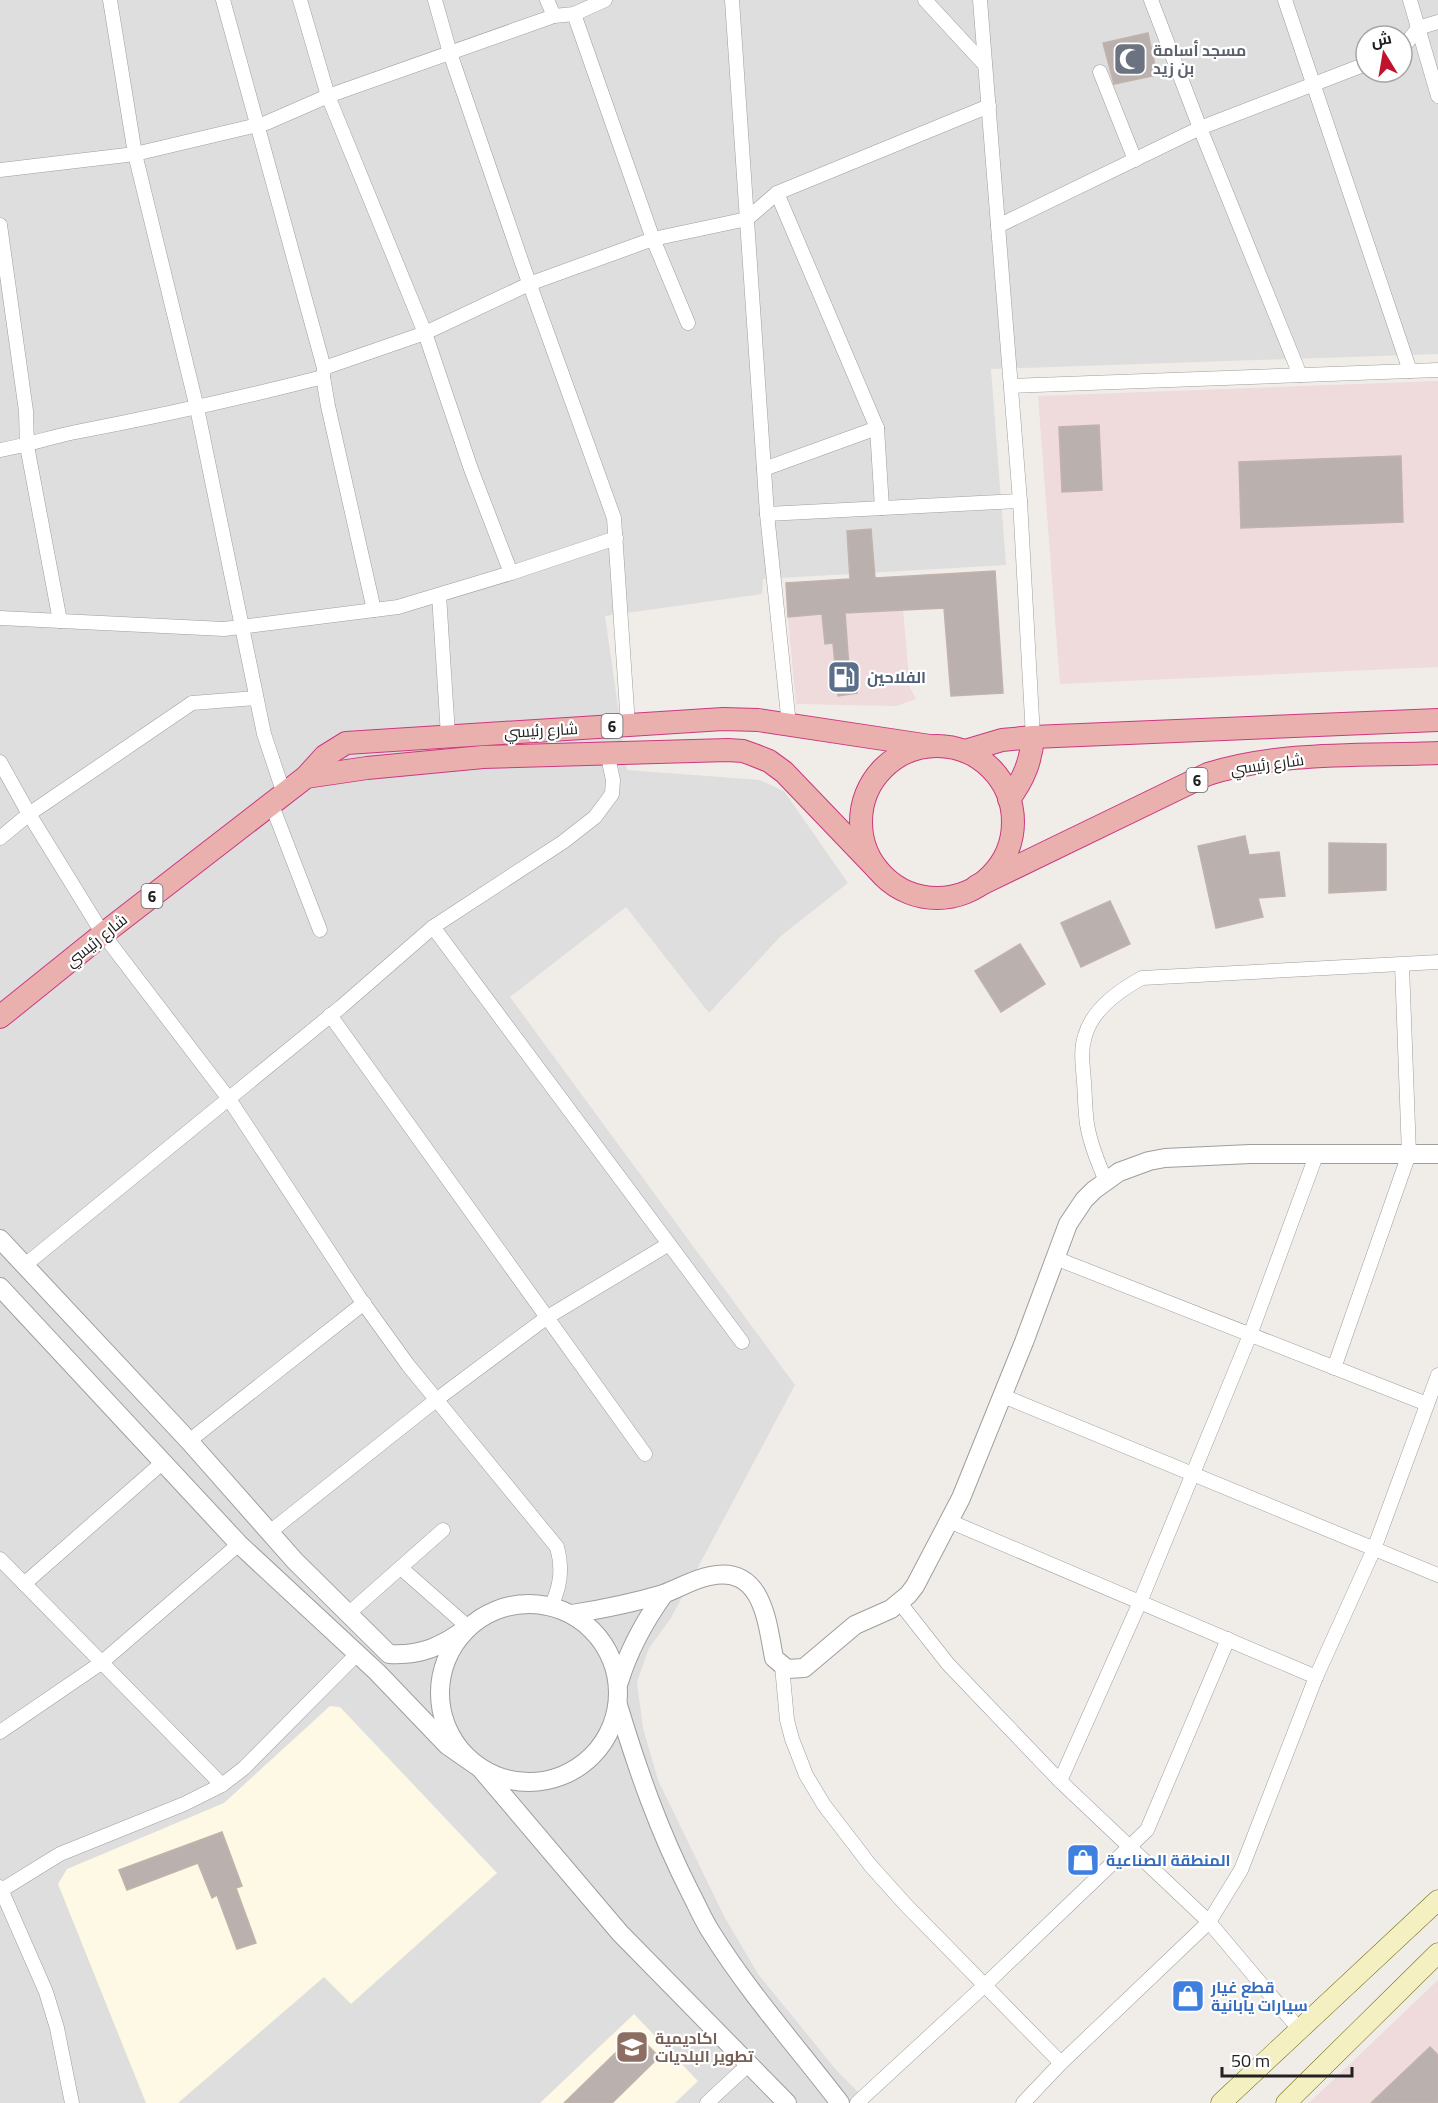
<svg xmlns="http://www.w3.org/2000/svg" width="1438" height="2103" viewBox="0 0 1438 2103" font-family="'Titillium Web',Cairo,sans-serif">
<rect width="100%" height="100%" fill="#f0ede9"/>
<path fill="#dfdede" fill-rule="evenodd" d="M0,0H1438V354L991,369L1006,565L763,579L762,594L605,616L627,770L760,780L784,791L848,883L781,936L709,1013L626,907L510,997L795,1385L671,1618L649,1648L637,1682L643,1728L658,1780L724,1916L758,1974L838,2072L869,2103H0ZM1366,36H1402V72H1366Z"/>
<g fill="#efdadc">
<path d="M1438,381V667L1060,684L1038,396Z"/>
<path d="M903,610L910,688L916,699L896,706L796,704L788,617Z"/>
<path d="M1438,1980V2103H1309Z"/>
</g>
<g fill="#fdf9e5">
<path d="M330,1706L340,1707L497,1873L351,2004L324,1977L178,2103H146L58,1884L67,1869L224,1803Z"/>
<path d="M634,2014L698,2081L675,2103H540Z"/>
</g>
<g fill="#bab1ae" stroke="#c1b2ac" stroke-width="1.5">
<path d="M1148,33L1157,75L1114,84L1103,43Z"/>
<path d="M1099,425L1102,490L1062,492L1059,427Z"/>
<path d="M1401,456L1403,522L1241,528L1239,462Z"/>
<path d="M871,529L875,578L995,571L1003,693L951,696L944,608L845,613L849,668L854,667L857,693L838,696L833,643L825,644L822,614L788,617L786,583L850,579L847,531Z"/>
<path d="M1245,836L1249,855L1279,852L1285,896L1258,898L1263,917L1216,928L1198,846Z"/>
<path d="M1329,843L1386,844V890L1329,893Z"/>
<path d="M1110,901L1130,944L1081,967L1061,923Z"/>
<path d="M1020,944L1045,984L1001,1012L975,971Z"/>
<path d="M222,1832L242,1886L236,1888L256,1943L237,1949L217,1895L212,1898L198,1863L127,1890L119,1870Z"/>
<path d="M636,2033L659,2057L612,2103H564Z"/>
<path d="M1430,2047L1438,2055V2103H1371Z"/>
</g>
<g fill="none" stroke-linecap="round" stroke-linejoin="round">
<g stroke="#9e9e9e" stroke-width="15">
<g id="minor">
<path d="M110,0L135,154L197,408L264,734L284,794"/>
<path d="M223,0L324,368L323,377L328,406L374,610"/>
<path d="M300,0L328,96L425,333L471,469L511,573"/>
<path d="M435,0L450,53L522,263L614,518L628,725"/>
<path d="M547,0L554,16"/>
<path d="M732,0L767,514L789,725"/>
<path d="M925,0L985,65"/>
<path d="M980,0L1020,501L1033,737"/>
<path d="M1151,0L1200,128L1300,375"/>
<path d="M1285,0L1410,371"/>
<path d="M1410,0L1438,96"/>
<path d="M574,14L653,239L688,323"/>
<path d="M1402,49L1418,28L1438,22"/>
<path d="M1100,72L1135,160"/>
<path d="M0,170L135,154L266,123L328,96L554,16L574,14L605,0"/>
<path d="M777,193L877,428L882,508"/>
<path d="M0,225L26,411L27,446L60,621"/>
<path d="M998,226L1200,128L1366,64"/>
<path d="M324,368L425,333L529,284L653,239L747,219L777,193L989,106"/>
<path d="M1011,386L1438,370"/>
<path d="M0,450C26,446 50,437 76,432C159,416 241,398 323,377"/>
<path d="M764,469L877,428"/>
<path d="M767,514L1020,501"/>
<path d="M439,595L448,735"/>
<path d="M0,618L224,629L398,607L511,573L616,538"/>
<path d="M0,762L29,814L103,934L229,1099L359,1297L408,1365L557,1547C563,1568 561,1586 551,1606"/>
<path d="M271,803L320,930"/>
<path d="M0,838L29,814L192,703L256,698"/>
<path d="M433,927L742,1342"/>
<path d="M330,1015L645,1454"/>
<path d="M1106,1181C1098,1163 1090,1143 1087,1124C1085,1110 1085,1096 1084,1082C1083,1067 1080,1051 1085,1036C1092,1010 1120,990 1142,978L1438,962"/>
<path d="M1055,1258L1427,1404"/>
<path d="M25,1265L341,1007L433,927L563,842L595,817L612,794L613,780L607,752"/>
<path d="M1334,1368L1409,1154L1402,965"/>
<path d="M1003,1396L1438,1575"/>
<path d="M189,1441L364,1303"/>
<path d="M949,1521L1316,1677"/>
<path d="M271,1531L436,1400L546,1318L669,1244"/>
<path d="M0,1559L222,1785"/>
<path d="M401,1568L468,1627"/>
<path d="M24,1584L162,1463"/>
<path d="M900,1603L948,1664L1060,1781L1209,1922L1299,2029"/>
<path d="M348,1614L443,1530"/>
<path d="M782,1666L787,1720L792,1739L806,1775L824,1805L870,1865L905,1904L1061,2063"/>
<path d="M0,1732L101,1663L239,1544"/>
<path d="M1060,1781L1140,1602L1250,1335L1317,1153"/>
<path d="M0,1887L46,1992L57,2028L72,2103"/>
<path d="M0,1891L60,1854L184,1804L222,1785L244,1768L357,1654"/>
<path d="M707,2103L749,2064"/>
<path d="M857,2103L985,1985L1147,1830L1228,1639"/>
<path d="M1023,2103L1061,2063L1209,1922L1241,1870L1316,1677L1374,1549L1438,1375"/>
</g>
</g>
<g stroke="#9e9e9e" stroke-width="20">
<g id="tertiary">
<path d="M0,1239L189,1441L295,1561L389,1654C421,1656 443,1646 468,1627"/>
<path d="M0,1287L239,1544L377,1672L447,1745L480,1768L620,1933L787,2103"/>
<circle cx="529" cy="1693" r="89"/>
<path d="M572,1614C603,1609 633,1603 663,1594C678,1589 693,1579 710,1576C763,1565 767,1622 774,1658L787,1669L804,1668L855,1625L891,1609L908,1595L915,1586L961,1498L1024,1342L1068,1224L1084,1200L1094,1190L1119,1172L1149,1161L1165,1158L1250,1154H1438"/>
<path d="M619,1682C629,1649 644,1622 664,1594"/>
<path d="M618,1705C638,1771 659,1831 690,1892C697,1905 703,1920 711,1932C749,1993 797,2047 840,2103"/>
</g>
</g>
<g stroke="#716d0f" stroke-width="21">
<g id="secondary">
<path d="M1221,2103L1438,1900"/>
<path d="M1286,2103L1438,1953"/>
</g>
</g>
<g stroke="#cc3881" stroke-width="24">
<g id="trunk">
<circle cx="937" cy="822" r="76"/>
<path d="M965,751L1002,740L1033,737L1438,720"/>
<path d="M306,777L367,768L483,757L728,750L743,751L754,755L769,761L784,772L877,869"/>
<path d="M1009,799C1024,779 1031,761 1033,737"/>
<path d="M977,886L1208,774C1281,751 1362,756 1438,753"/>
<path d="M0,1017L103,934L306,777L325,756L346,743L723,719L758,720L930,746"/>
</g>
</g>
<use href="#minor" stroke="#fff" stroke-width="14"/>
<use href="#tertiary" stroke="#fff" stroke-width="18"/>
<use href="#secondary" stroke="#f5f0c2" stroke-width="20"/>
<use href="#trunk" stroke="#eab0ad" stroke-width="22"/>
</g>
<defs>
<g id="mosque-square" transform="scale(1.725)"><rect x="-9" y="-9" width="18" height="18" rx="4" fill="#6b7280" stroke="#fff"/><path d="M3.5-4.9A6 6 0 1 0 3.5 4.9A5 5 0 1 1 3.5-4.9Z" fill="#fff"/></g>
<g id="fuel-square" transform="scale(1.725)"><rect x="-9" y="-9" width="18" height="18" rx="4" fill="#5c6f8a" stroke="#fff"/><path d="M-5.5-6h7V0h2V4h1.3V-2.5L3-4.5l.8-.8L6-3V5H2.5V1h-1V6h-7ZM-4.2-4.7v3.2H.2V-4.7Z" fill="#fff"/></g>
<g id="shop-square" transform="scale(1.725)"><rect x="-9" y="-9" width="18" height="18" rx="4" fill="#3f7fe0" stroke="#fff"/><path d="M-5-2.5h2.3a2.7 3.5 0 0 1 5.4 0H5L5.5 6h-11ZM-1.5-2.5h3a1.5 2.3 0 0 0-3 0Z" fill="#fff"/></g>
<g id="school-square" transform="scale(1.725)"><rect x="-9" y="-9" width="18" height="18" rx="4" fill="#8d6e63" stroke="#fff"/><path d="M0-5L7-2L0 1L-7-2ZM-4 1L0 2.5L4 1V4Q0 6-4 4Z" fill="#fff"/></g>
</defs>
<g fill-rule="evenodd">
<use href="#mosque-square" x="1130" y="59"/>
<use href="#fuel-square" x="844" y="677"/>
<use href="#shop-square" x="1083" y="1860"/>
<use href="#shop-square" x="1188" y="1996"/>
<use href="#school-square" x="632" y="2047"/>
</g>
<g text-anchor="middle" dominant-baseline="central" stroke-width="4.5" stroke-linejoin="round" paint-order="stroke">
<g fill="#fff" stroke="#646464" stroke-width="1.5">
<rect x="601.5" y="714" width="21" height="24" rx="4.5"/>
<rect x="1186.5" y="768" width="21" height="24" rx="4.5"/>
<rect x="141.5" y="884" width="21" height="24" rx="4.5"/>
</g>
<g font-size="15" font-weight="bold" fill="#212121">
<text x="612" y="726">6</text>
<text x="1197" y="780">6</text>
<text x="152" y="896">6</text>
</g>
<g font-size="16" font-weight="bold" fill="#5b616d" stroke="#fff" text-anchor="start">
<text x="1153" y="50">مسجد أسامة<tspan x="1153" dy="18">بن زيد</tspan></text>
</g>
<g font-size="16" font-weight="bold" fill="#4e5e75" stroke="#fff" text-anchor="start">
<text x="867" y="677">الفلاحين</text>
</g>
<g font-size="16" fill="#212121" stroke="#fff">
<text transform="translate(541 730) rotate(-3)">شارع رئيسي</text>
<text transform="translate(1267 764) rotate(-8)">شارع رئيسي</text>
<text transform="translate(96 940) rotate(-39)">شارع رئيسي</text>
</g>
<g font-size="16" font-weight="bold" fill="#366cbe" stroke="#fff" text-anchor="start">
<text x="1106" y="1860">المنطقة الصناعية</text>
<text x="1211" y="1987">قطع غيار<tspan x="1211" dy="18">سيارات يابانية</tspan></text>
</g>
<g font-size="16" font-weight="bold" fill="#785e54" stroke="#fff" text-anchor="start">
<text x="655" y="2038">اكاديمية<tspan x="655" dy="18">تطوير البلديات</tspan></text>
</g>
</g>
<g transform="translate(1384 54) rotate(349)"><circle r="28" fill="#ffffff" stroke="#a6a6a6" stroke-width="1.5"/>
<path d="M0-4.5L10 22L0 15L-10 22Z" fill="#c0122c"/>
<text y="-9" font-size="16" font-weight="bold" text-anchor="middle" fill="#212121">ش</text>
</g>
<path d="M1222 2067v9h130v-9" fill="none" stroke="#212121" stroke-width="3"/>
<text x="1231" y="2067" font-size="18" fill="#212121" stroke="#ffffff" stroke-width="4.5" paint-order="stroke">50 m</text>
</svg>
